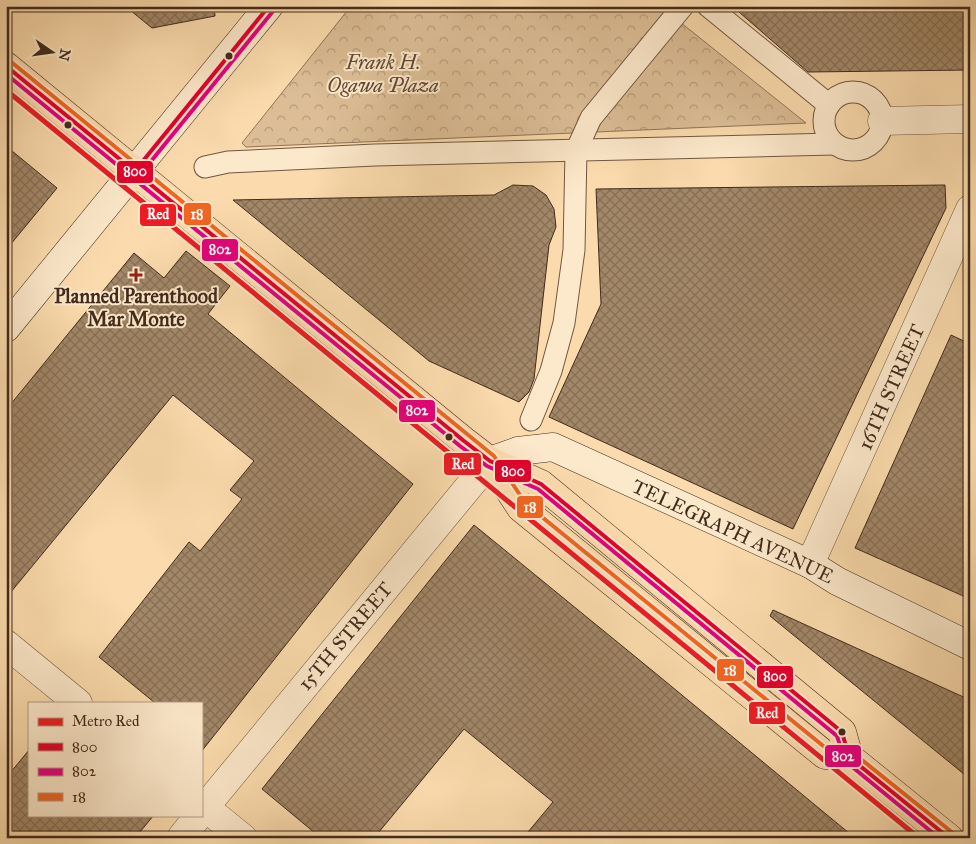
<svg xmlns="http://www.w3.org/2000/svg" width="976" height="844" viewBox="0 0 976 844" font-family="'IM FELL Great Primer',serif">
<defs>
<pattern id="park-crowns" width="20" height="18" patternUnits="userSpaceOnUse" patternTransform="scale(1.25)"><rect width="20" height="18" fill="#dcbd95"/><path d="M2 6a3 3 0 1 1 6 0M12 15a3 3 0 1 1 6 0" fill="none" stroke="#b49a79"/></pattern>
<pattern id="building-cross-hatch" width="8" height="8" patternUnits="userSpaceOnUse" patternTransform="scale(1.25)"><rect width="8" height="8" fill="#a28768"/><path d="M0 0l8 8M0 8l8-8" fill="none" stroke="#866f55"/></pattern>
</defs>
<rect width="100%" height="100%" fill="#fbdbad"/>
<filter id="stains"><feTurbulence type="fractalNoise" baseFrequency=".004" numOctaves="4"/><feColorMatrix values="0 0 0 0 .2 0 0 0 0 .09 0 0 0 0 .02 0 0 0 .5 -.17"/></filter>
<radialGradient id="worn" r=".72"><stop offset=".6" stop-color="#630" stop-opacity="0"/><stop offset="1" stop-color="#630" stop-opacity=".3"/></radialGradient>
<path fill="url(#park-crowns)" stroke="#8f7459" d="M351,6H660L806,123L246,147L242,143Z"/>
<g fill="url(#building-cross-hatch)" stroke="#422b1d">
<path d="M125,6H214L215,16L152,28Z"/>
<path d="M732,6H970V70L808,72Z"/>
<path d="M6,146L57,188L6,250Z"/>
<path d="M513,185L533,186L546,195L554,209L556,227L549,245L534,379L529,392L519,402L429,361L233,200L494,195Z"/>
<path d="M945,185L946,208L793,529L549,417L601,304L596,189Z"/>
<path d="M186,251L230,286L208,314L413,484L201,752V703H155L99,657L189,542L200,551L242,499L230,490L254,461L173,395L6,598V410L134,253L164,278Z"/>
<path d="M951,335L970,344V599L855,548Z"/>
<path d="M474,525L654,672L855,838H523L553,802L464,729L374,838H321L262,789Z"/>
<path d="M773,610L970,700V779L770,616Z"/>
<path d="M29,750V815H154L135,838H6V778Z"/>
</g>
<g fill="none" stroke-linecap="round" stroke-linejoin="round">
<g stroke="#705741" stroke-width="23">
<g id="pedestrian">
<path d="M708,6L829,105"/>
<circle cx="853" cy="121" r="29"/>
<path d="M205,167L228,162L375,155L834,144"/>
<path d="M531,420L551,371L564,323L574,250L576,151L591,118L683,6"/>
</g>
</g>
<g stroke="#705741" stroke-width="29">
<g id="minor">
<path d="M882,121L970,119"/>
<path d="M810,564L970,209"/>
<path d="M6,644L78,703"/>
<path d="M201,804L243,838"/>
<path d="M201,812L490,461"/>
<path d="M181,838L199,815"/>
</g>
</g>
<g stroke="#422b1d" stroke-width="29">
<g id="secondary">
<path d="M6,328L269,6"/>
<path d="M490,461L518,451L553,447L810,564L837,581L970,646"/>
</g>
</g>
<g stroke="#422b1d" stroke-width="29">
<g id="primary">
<path d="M6,66L464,441L490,461L541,484L842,732L849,757"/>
<path d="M490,461L521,508L825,755L849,757L949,838"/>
</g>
</g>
<use href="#pedestrian" stroke="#fce8ca" stroke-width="21"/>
<use href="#minor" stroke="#fce8ca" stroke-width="28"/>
<use href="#secondary" stroke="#fce8ca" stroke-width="28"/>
<use href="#primary" stroke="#fbdbad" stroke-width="28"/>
<g stroke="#fce8ca" stroke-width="8">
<g id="bus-1">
<path d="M6,66L464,441L490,461L541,484L842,732L849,757L949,838"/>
<path d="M134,172L269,6"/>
</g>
</g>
<g stroke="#fce8ca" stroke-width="8">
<g id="bus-2">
<path d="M6,74L460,446L487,466L538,489L837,736L845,761L939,838"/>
<path d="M139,176L274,10"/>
</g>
</g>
<g stroke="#fce8ca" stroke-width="8">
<path id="bus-3" d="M10,61L494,456L526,504L827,749L852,752L953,833"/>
</g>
<use href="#bus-1" stroke="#e4002b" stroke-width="4"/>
<use href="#bus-2" stroke="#e5007d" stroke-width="4"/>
<use href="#bus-3" stroke="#f26522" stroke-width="4"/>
<g stroke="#fce8ca" stroke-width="9">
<path id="metro-1" d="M6,90L919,838"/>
</g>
<use href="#metro-1" stroke="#ed1c24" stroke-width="5"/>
</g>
<g fill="#422b1d" stroke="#fce8ca" stroke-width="2">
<circle cx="229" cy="56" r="4.5"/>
<circle cx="68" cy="125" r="4.5"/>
<circle cx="449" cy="437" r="4.5"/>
<circle cx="842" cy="732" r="4.5"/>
</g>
<path fill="#8f2418" stroke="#fce8ca" stroke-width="2" d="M133.5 267.5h5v5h5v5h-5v5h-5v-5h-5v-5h5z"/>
<g text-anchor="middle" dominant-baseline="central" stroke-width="4" stroke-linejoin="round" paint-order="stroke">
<g font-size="20" font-style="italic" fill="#614835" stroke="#fce8ca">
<text x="383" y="62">Frank H.<tspan x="383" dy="23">Ogawa Plaza</tspan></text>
</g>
<g font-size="20" font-weight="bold" fill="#422b1d" stroke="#fce8ca">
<text x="136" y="296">Planned Parenthood<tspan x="136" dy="23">Mar Monte</tspan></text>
</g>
<g font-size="20" fill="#422b1d" stroke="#fce8ca">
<text transform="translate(891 387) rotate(-66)">16TH STREET</text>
<text transform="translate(733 531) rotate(25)">TELEGRAPH AVENUE</text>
<text transform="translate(345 636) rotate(-50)">15TH STREET</text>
</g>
</g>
<g stroke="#fce8ca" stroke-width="2">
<rect x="116" y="160" width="38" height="24" rx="5" fill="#e4002b"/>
<rect x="183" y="202" width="29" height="24" rx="5" fill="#f26522"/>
<rect x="139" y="203" width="38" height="24" rx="5" fill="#ed1c24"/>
<rect x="201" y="238" width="38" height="24" rx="5" fill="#e5007d"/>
<rect x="398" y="399" width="38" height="24" rx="5" fill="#e5007d"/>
<rect x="443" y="452" width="39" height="24" rx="5" fill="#ed1c24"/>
<rect x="494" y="459" width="38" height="24" rx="5" fill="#e4002b"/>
<rect x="516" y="495" width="28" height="24" rx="5" fill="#f26522"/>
<rect x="716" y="658" width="29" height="24" rx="5" fill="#f26522"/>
<rect x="756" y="665" width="38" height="24" rx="5" fill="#e4002b"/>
<rect x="748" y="701" width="38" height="24" rx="5" fill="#ed1c24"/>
<rect x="824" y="744" width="38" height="24" rx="5" fill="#e5007d"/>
</g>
<g font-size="14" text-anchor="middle" font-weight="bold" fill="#fff">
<text x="135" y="176">800</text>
<text x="197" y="219">18</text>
<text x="158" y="219">Red</text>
<text x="220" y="254">802</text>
<text x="417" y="415">802</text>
<text x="463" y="469">Red</text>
<text x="513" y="476">800</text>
<text x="530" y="512">18</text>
<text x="730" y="675">18</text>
<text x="775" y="681">800</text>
<text x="767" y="718">Red</text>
<text x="843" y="761">802</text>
</g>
<rect width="976" height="844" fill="none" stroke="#fbdbad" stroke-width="25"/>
<rect x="8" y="8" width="961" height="829" fill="none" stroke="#422b1d" stroke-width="2.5"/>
<rect x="12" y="12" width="951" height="819" fill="none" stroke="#422b1d"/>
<rect x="28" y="702" width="175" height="115" fill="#fce8ca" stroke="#b29c85"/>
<rect x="38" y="718" width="25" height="8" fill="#ed1c24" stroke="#b29c85"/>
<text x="72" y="726" font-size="15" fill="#422b1d">Metro Red</text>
<rect x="38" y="743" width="25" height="8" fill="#e4002b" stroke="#b29c85"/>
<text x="72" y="752" font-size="15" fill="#422b1d">800</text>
<rect x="38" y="768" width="25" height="8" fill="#e5007d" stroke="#b29c85"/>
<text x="72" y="776" font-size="15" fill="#422b1d">802</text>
<rect x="38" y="793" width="25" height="8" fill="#f26522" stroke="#b29c85"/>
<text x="72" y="802" font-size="15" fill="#422b1d">18</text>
<g transform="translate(52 52) rotate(103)" stroke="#fce8ca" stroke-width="4" paint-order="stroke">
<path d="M0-4L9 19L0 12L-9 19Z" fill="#422b1d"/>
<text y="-8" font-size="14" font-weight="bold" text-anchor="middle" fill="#422b1d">N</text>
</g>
<rect width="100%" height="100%" filter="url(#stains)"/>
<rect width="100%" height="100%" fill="url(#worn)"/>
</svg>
